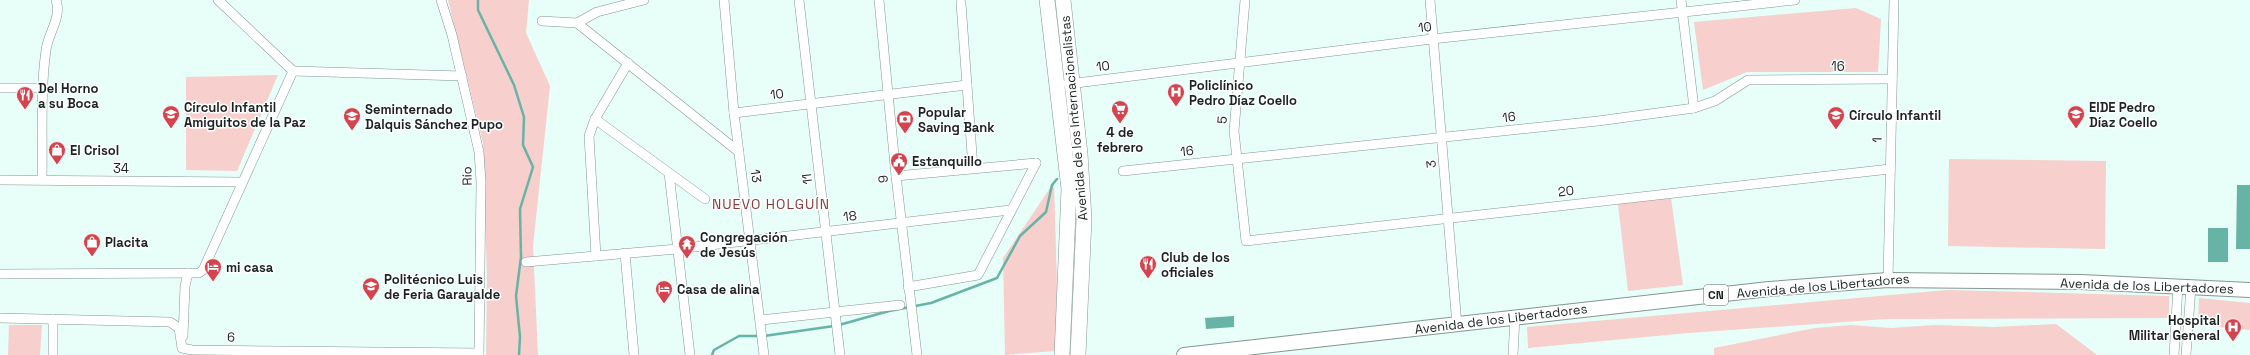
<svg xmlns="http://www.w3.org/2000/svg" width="2250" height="355" viewBox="0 0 2250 355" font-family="'Space Grotesk',sans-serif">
<rect width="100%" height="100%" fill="#e7fef9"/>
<g fill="#f7cfcd">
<path d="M448,0H529L526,33L550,86L533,246L538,355H486L487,279L483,143Z"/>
<path d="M1856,8L1881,19L1878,72H1747L1703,90L1694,22Z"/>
<path d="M278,75L237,171L186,170V77Z"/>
<path d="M1949,159L2106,161L2105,249L1948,246Z"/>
<path d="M1054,182L1057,287L1055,351L1005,355L1003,258Z"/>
<path d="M1671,198L1683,285L1628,291L1618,204Z"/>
<path d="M1947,290L2169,296V318L1886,319L1688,333L1528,348L1527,327Z"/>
<path d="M2199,298L2250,303V330L2198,325Z"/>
<path d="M2056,324L2097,355H1714V348L1815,328L1851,325L1891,328L1935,325L1994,327Z"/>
<path d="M9,325H42L40,355H8Z"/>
</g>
<g fill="#67b3a6">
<path d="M2237,185H2250V249H2236Z"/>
<rect x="2208" y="228" width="20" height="34"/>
<path d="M1234,316V327L1206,329L1205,318Z"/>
</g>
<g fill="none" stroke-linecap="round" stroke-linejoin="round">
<g stroke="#67b3a6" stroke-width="2.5">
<path d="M478,0V10L514,85L524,117L523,145L533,167L520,209L521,257L516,296L520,337L519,355"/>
<path d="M839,325L889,311L931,303L997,278L1020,236L1046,212L1052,185L1057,179"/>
<path d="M764,336L834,326"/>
<path d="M712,355L714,350L739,336H759"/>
</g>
<g stroke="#839793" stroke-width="10">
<g id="minor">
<path d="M218,0L293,71"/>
<path d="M441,0L452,35L479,152L481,182L479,355"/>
<path d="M724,0L734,113L764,355"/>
<path d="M799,0L840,355"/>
<path d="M879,0L896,176L917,355"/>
<path d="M1245,0L1234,131L1246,241L1890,169"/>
<path d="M1430,0L1457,325"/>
<path d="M1681,0L1694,108"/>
<path d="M961,3L973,168"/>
<path d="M542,21L577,23L597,12L644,0"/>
<path d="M577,23L739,152"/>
<path d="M293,71L462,76"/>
<path d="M1068,84L1432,39L1795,0"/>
<path d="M0,88H44"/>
<path d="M734,113L967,85"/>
<path d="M595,119L705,199"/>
<path d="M1123,171L1598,121L1694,108L1715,101L1748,80L1892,79"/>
<path d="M669,173L690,355"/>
<path d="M896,176L1036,163"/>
<path d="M0,180L242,182"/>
<path d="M42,180C43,137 40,93 46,50C48,33 62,18 56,0"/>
<path d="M625,253L634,355"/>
<path d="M596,256L589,136L595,119L628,63"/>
<path d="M526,262L677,249L1010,210"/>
<path d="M0,274L199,273L203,270L293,71"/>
<path d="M1888,280L1894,0"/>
<path d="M908,287L978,275L1036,163"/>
<path d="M0,318L170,322L179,328L182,348L192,350L479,353"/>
<path d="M761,320L900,305"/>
<path d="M183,336L185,286L188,273"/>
<path d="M53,355V319"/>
<path d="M1513,355L1515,317"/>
<path d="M2174,355L2178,286"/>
<path d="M2186,355L2191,287"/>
</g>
</g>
<g stroke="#839793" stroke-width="16">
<path id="primary" d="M1184,355L1769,289L1888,280L2081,282L2250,290"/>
</g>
<g stroke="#839793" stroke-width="16">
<g id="trunk">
<path d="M1047,0L1069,189L1062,355"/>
<path d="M1063,0L1080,154L1084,219L1078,355"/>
</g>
</g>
<use href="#minor" stroke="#fff" stroke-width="9"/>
<use href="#primary" stroke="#fff" stroke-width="14"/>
<use href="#trunk" stroke="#fff" stroke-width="15"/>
</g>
<defs>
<g id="hospital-pin" transform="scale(0.9)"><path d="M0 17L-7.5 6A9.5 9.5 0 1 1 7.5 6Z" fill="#d4444e" stroke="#fff"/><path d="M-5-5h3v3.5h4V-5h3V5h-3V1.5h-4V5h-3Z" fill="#fff"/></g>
<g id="restaurant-pin" transform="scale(0.9)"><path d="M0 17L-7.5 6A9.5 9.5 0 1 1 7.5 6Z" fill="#d4444e" stroke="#fff"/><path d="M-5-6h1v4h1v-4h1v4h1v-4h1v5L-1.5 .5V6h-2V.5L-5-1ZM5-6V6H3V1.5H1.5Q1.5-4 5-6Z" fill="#fff"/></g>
<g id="supermarket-pin" transform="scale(0.9)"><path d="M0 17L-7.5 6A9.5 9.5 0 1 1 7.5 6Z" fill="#d4444e" stroke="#fff"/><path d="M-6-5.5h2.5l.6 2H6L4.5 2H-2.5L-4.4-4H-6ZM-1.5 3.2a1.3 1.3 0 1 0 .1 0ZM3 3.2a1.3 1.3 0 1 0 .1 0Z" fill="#fff"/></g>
<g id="school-pin" transform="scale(0.9)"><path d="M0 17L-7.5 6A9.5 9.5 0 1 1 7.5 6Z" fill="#d4444e" stroke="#fff"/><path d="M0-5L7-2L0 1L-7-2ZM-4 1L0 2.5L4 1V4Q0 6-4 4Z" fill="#fff"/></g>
<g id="bank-pin" transform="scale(0.9)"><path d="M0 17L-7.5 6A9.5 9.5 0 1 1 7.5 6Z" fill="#d4444e" stroke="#fff"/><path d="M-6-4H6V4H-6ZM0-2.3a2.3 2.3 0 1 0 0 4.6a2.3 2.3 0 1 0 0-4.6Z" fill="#fff"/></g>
<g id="shop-pin" transform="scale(0.9)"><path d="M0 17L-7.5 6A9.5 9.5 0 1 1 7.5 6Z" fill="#d4444e" stroke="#fff"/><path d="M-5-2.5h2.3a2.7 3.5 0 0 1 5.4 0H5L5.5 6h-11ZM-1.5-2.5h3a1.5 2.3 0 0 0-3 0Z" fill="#fff"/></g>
<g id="civic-pin" transform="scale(0.9)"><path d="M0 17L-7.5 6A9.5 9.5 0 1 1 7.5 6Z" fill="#d4444e" stroke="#fff"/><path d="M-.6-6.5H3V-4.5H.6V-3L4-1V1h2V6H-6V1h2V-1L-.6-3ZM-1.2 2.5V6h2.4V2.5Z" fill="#fff"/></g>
<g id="temple-pin" transform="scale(0.9)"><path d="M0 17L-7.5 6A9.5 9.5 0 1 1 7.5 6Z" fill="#d4444e" stroke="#fff"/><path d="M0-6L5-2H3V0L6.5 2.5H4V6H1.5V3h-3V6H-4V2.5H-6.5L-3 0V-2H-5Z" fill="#fff"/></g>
<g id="hotel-pin" transform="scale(0.9)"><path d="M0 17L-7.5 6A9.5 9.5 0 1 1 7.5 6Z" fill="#d4444e" stroke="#fff"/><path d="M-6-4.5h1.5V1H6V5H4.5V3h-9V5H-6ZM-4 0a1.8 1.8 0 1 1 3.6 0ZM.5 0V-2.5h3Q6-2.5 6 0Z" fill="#fff"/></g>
</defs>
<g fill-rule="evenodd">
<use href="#hospital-pin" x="1176" y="92"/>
<use href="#restaurant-pin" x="25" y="95"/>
<use href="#supermarket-pin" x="1120" y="109"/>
<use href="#school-pin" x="171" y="114"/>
<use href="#school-pin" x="2076" y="114"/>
<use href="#school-pin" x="1836" y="115"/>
<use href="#school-pin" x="352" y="116"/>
<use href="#bank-pin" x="905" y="119"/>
<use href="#shop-pin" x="57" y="150"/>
<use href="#civic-pin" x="899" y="161"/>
<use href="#shop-pin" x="92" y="242"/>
<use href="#temple-pin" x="687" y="244"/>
<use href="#restaurant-pin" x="1148" y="264"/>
<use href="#hotel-pin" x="213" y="267"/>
<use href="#school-pin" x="371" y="286"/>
<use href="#hotel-pin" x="664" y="289"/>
<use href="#hospital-pin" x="2233" y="327"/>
</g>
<g text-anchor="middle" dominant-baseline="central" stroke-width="3" stroke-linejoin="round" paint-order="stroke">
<rect fill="#fff" stroke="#606665" stroke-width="1" x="1704" y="285" width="24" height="20" rx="3"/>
<g font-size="12" font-weight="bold" fill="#1c2423">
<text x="1716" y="295">CN</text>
</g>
<g font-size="13" fill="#1c2423" stroke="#fff">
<text transform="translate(1425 27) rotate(-7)">10</text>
<text transform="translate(1103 66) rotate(-7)">10</text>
<text x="1838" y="66">16</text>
<text transform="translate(777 94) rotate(-7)">10</text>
<text transform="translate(1509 117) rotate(-6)">16</text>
<text transform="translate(1074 118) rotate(-95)">Avenida de los Internacionalistas</text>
<text transform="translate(1222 120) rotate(-85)">5</text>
<text transform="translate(1877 140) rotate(-89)">1</text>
<text transform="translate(1187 151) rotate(-6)">16</text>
<text transform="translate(1431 164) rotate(-96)">3</text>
<text x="121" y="168">34</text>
<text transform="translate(467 176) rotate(-92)">Río</text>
<text transform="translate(756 176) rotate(82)">13</text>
<text transform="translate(807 179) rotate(-97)">11</text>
<text transform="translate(883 179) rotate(-96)">9</text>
<text transform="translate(1566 191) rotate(-7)">20</text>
<text transform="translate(850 216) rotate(-7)">18</text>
<text transform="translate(1823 286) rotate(-5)">Avenida de los Libertadores</text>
<text transform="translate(2147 286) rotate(2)">Avenida de los Libertadores</text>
<text transform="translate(1501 319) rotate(-7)">Avenida de los Libertadores</text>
<text transform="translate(231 337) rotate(1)">6</text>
</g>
<g font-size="13" font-weight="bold" fill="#1c2423" stroke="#fff" text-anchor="start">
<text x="1189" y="85">Policlínico<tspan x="1189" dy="15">Pedro Díaz Coello</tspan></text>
<text x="38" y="88">Del Horno<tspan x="38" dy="15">a su Boca</tspan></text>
<text x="184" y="107">Círculo Infantil<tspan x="184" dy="15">Amiguitos de la Paz</tspan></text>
<text x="2089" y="107">EIDE Pedro<tspan x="2089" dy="15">Díaz Coello</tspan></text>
<text x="365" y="109">Seminternado<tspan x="365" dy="15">Dalquis Sánchez Pupo</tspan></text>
<text x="918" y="112">Popular<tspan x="918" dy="15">Saving Bank</tspan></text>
<text x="1849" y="115">Círculo Infantil</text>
<text x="1120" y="132" text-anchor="middle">4 de<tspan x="1120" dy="15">febrero</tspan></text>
<text x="70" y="150">El Crisol</text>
<text x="912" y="161">Estanquillo</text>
<text x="700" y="237">Congregación<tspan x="700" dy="15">de Jesús</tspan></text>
<text x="105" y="242">Placita</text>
<text x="1161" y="257">Club de los<tspan x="1161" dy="15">oficiales</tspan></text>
<text x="226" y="267">mi casa</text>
<text x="384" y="279">Politécnico Luis<tspan x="384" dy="15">de Feria Garayalde</tspan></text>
<text x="677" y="289">Casa de alina</text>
<text x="2220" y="320" text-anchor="end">Hospital<tspan x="2220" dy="15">Militar General</tspan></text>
</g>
<g font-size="14" letter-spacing="1" fill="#863d3e" stroke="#fff">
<text x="771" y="204">NUEVO HOLGUÍN</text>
</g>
</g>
</svg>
